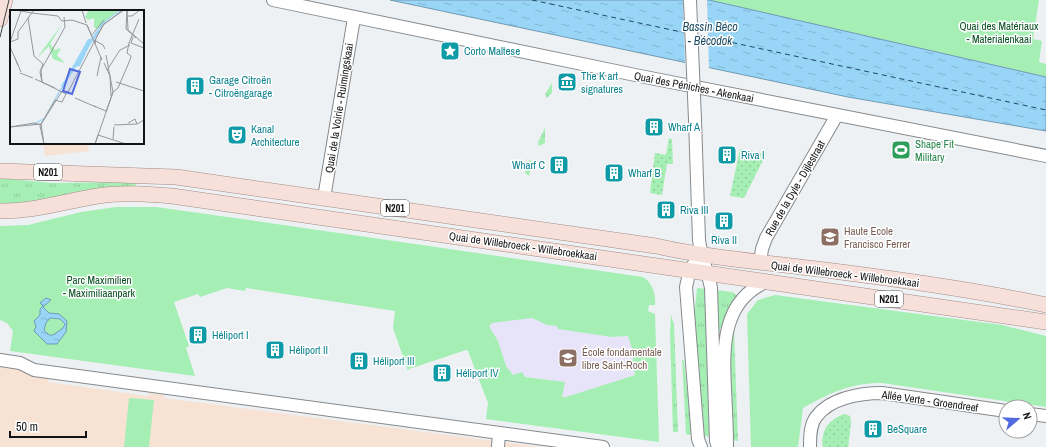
<svg xmlns="http://www.w3.org/2000/svg" width="1046" height="447" font-family="'Archivo Narrow',sans-serif">
<defs>
<pattern id="grass-tufts" width="24" height="20" patternUnits="userSpaceOnUse"><rect width="24" height="20" fill="#a5efb5"/><path d="M3 7l-1-3M5 7V3M7 7l1-3M15 17l-1-3M17 17v-4M19 17l1-3" fill="none" stroke="#8dcc9b"/></pattern>
<pattern id="garden-dots" width="8" height="8" patternUnits="userSpaceOnUse"><rect width="8" height="8" fill="#a5efb5"/><path d="M2 2h.1M6 6h.1" fill="none" stroke="#8dcc9b" stroke-width="1.8" stroke-linecap="round"/></pattern>
<pattern id="water-ripples" width="26" height="14" patternUnits="userSpaceOnUse"><rect width="26" height="14" fill="#99d5f7"/><path d="M2 4q2-2 4 0t4 0M15 11q2-2 4 0t4 0" fill="none" stroke="#83b6d3"/></pattern>
</defs>
<rect width="100%" height="100%" fill="#edf1f4"/>
<path fill="#f7e2d4" d="M43 143H88L89 151 45 156Z
M0 367 18 369 35 376 48 378V382L148 396V393L164 395V398L541 447H0Z"/>
<path fill="#e7e3f9" d="M532 318 547 325 557 326 558 329 612 337 628 336 633 352V360L631 363 635 375 566 397H562L565 382 513 375 506 366 498 341 489 326 492 323Z"/>
<path fill="url(#grass-tufts)" d="M552 83V93L547 98 545 94Z
M545 128V143L539 146 538 142Z
M529 160 532 161 529 176 525 173Z
M0 178 53 183 134 182 136 185 133 187 21 204 0 203Z
M697 288 707 289 712 437 703 436 694 318Z
M716 290 732 292 738 296 730 308 719 332Z
M671 315 674 324 678 432H673L670 333Z
M734 330 738 441 732 440 729 353Z
M682 360H684L692 435 686 434Z"/>
<path fill="#a5efb5" fill-rule="evenodd" d="M709 0H1039L1033 39 1042 41 1039 62 1046 64V77Z
M116 207H156L242 219 643 277C652 282 656 294 655 305H649L648 311 655 314 659 442 486 419 488 403 468 351 466 350 409 369 408 371 393 328 395 311 246 288 245 291 227 288 200 297 198 294 174 302 189 346 186 348 195 376 10 351 13 331 7 323 0 320V226L28 225 81 212ZM532 318 547 325 557 326 558 329 612 337 628 336 633 352V360H631L635 375 566 397H562L565 382 525 377 522 372 513 375 506 366 498 341 489 326 492 323Z
M775 295 1002 325 1046 336V407L882 383C850 383 830 393 803 408L798 447H751L747 314 758 300Z
M129 398 154 400 149 447H124Z
M845 414 850 416 851 421 848 447H823C820 431 830 419 845 414Z"/>
<path fill="url(#garden-dots)" d="M669 138 672 139 673 164H667L662 195 650 193 655 153 666 155Z
M740 149 766 154 744 198 730 196Z
M845 414 850 417 843 427 840 424 837 428 841 431 836 439 823 437C824 425 834 417 845 414Z
M851 419 849 440 838 439Z
M822 439 835 440 830 447H823Z
M837 440 849 442 848 447H832Z"/>
<path fill="url(#water-ripples)" stroke="#709bb3" fill-rule="evenodd" d="M390 0H709L1046 77V131L848 97Z
M46 298 51 300 43 307 49 313 59 314 67 321 66 332 57 344H47L34 331 36 326 34 321 40 315V309L43 306 40 303ZM50 318 60 319 65 324 63 328 53 335H49L44 330 46 323Z"/>
<path fill="#edf1f4" d="M683 0H707L709 70 685 65Z"/>
<g fill="none" stroke-linecap="round" stroke-linejoin="round">
<path stroke="#1c4a61" stroke-width="1" stroke-dasharray="5 4" stroke-linecap="butt" d="M532 0 686 33
M697 35 1046 110"/>
<g stroke="#86898c" stroke-width="14">
<path id="minor" d="M273 0 640 76 1046 156
M695 120 699 240C701 257 708 272 711 288L716 441 718 447
M324 198 354 18
M701 255 690 269 686 287 698 439 701 447
M760 263 762 249 766 238 837 115
M0 360 20 363 34 370 603 447
M1030 414 1046 416
M498 447 499 433
M727 447C727 428 726 408 725 389 723 346 722 300 768 281
M810 447C810 437 810 425 816 417 830 398 860 393 882 393L1006 411"/>
</g>
<g stroke="#a48b84" stroke-width="16">
<path id="major" d="M0 19 5 0
M0 171 176 177 656 246C714 259 774 263 833 271 904 280 976 290 1046 305
M0 211C33 212 65 201 98 196 122 192 148 194 172 196L1046 322"/>
</g>
<use href="#minor" stroke="#fff" stroke-width="12"/>
<use href="#major" stroke="#f7e0da" stroke-width="15"/>
<path stroke="#404143" stroke-width="1" d="M0 37 9 0"/>
<g stroke="#86898c" stroke-width="14" stroke-linecap="butt">
<path id="minor-bridge" d="M690 0 695 120"/>
</g>
<use href="#minor-bridge" stroke="#fff" stroke-width="12"/>
</g>
<defs>
<g id="sight-square" transform="scale(1)"><rect x="-9" y="-9" width="18" height="18" rx="4" fill="#0f9aa8" stroke="#fff"/><path d="M0-6L1.8-2.2L6-1.7L2.9 1.2L3.7 5.4L0 3.3L-3.7 5.4L-2.9 1.2L-6-1.7L-1.8-2.2Z" fill="#fff"/></g>
<g id="museum-square" transform="scale(1)"><rect x="-9" y="-9" width="18" height="18" rx="4" fill="#0f9aa8" stroke="#fff"/><path d="M0-6L6-3V-2H-6V-3ZM-5-1h2V3h-2ZM-1-1h2V3h-2ZM3-1h2V3H3ZM-6 4H6V6H-6Z" fill="#fff"/></g>
<g id="building-square" transform="scale(1)"><rect x="-9" y="-9" width="18" height="18" rx="4" fill="#0f9aa8" stroke="#fff"/><path d="M-4-6H4V6H1V3H-1V6H-4ZM-2.5-4.3h1.7v1.8h-1.7ZM.8-4.3h1.7v1.8H.8ZM-2.5-1h1.7V.8h-1.7ZM.8-1h1.7V.8H.8Z" fill="#fff"/></g>
<g id="theatre-square" transform="scale(1)"><rect x="-9" y="-9" width="18" height="18" rx="4" fill="#0f9aa8" stroke="#fff"/><path d="M-5-5.5Q0-4 5-5.5V0Q5 5 0 6Q-5 5-5 0ZM-3.3-2.5H-1v1.5H-3.3ZM1-2.5H3.3v1.5H1ZM-2.8 1Q0 5.5 2.8 1Z" fill="#fff"/></g>
<g id="stadium-square" transform="scale(1)"><rect x="-9" y="-9" width="18" height="18" rx="4" fill="#2e9e5b" stroke="#fff"/><path d="M0-5a6.5 5 0 1 0 0 10a6.5 5 0 1 0 0-10ZM-3.5-1.8h7v3.6h-7Z" fill="#fff"/></g>
<g id="university-square" transform="scale(1)"><rect x="-9" y="-9" width="18" height="18" rx="4" fill="#8d6e63" stroke="#fff"/><path d="M0-5L7-2L0 1L-7-2ZM-4 1L0 2.5L4 1V4Q0 6-4 4Z" fill="#fff"/></g>
<g id="school-square" transform="scale(1)"><rect x="-9" y="-9" width="18" height="18" rx="4" fill="#8d6e63" stroke="#fff"/><path d="M0-5L7-2L0 1L-7-2ZM-4 1L0 2.5L4 1V4Q0 6-4 4Z" fill="#fff"/></g>
</defs>
<g fill-rule="evenodd">
<use href="#sight-square" x="450" y="51"/>
<use href="#museum-square" x="567" y="82"/>
<use href="#building-square" x="195" y="86"/>
<use href="#building-square" x="654" y="127"/>
<use href="#theatre-square" x="237" y="135"/>
<use href="#stadium-square" x="901" y="150"/>
<use href="#building-square" x="727" y="155"/>
<use href="#building-square" x="559" y="165"/>
<use href="#building-square" x="614" y="173"/>
<use href="#building-square" x="666" y="210"/>
<use href="#building-square" x="724" y="221"/>
<use href="#university-square" x="830" y="237"/>
<use href="#building-square" x="198" y="335"/>
<use href="#building-square" x="275" y="350"/>
<use href="#school-square" x="568" y="358"/>
<use href="#building-square" x="359" y="361"/>
<use href="#building-square" x="442" y="373"/>
<use href="#building-square" x="873" y="429"/>
</g>
<g text-anchor="middle" stroke-width="3" stroke-linejoin="round" paint-order="stroke">
<g fill="#fff" stroke="#595a5a" stroke-width="1">
<rect x="34" y="164" width="28" height="16" rx="3"/>
<rect x="381" y="200" width="28" height="16" rx="3"/>
<rect x="875" y="291" width="28" height="16" rx="3"/>
</g>
<g font-size="10" font-weight="bold" fill="#121314">
<text x="48" y="176">N201</text>
<text x="395" y="212">N201</text>
<text x="889" y="303">N201</text>
</g>
<g font-size="11" fill="#094e23" stroke="#fff">
<text x="999" y="30">Quai des Matériaux<tspan x="999" dy="13">- Materialenkaai</tspan></text>
<text x="99" y="284">Parc Maximilien<tspan x="99" dy="13">- Maximiliaanpark</tspan></text>
</g>
<g font-size="11" fill="#0d838f" stroke="#fff" text-anchor="start">
<text x="464" y="55">Corto Maltese</text>
<text x="581" y="80">The K art<tspan x="581" dy="13">signatures</tspan></text>
<text x="209" y="84">Garage Citroën<tspan x="209" dy="13">- Citroëngarage</tspan></text>
<text x="668" y="131">Wharf A</text>
<text x="251" y="133">Kanal<tspan x="251" dy="13">Architecture</tspan></text>
<text x="741" y="159">Riva I</text>
<text x="545" y="169" text-anchor="end">Wharf C</text>
<text x="628" y="177">Wharf B</text>
<text x="680" y="214">Riva III</text>
<text x="724" y="244" text-anchor="middle">Riva II</text>
<text x="212" y="339">Héliport I</text>
<text x="289" y="354">Héliport II</text>
<text x="373" y="365">Héliport III</text>
<text x="456" y="377">Héliport IV</text>
<text x="887" y="433">BeSquare</text>
</g>
<g font-size="11" fill="#121314" stroke="#fff">
<text transform="translate(694 87) rotate(11)" y="4">Quai des Péniches - Akenkaai</text>
<text transform="translate(339 108) rotate(-81)" y="4">Quai de la Voirie - Ruimingskaai</text>
<text transform="translate(795 188) rotate(-60)" y="4">Rue de la Dyle - Dijlestraat</text>
<text transform="translate(523 246) rotate(8)" y="4">Quai de Willebroeck - Willebroekkaai</text>
<text transform="translate(845 274) rotate(7)" y="4">Quai de Willebroeck - Willebroekkaai</text>
<text transform="translate(930 401) rotate(8)" y="4">Allée Verte - Groendreef</text>
</g>
<g font-size="11" fill="#27864d" stroke="#fff" text-anchor="start">
<text x="915" y="148">Shape Fit<tspan x="915" dy="13">Military</tspan></text>
</g>
<g font-size="11" fill="#785e54" stroke="#fff" text-anchor="start">
<text x="844" y="235">Haute Ecole<tspan x="844" dy="13">Francisco Ferrer</tspan></text>
<text x="582" y="356">École fondamentale<tspan x="582" dy="13">libre Saint-Roch</tspan></text>
</g>
<g font-size="12" font-style="italic" fill="#1c4a61" stroke="#fff">
<text x="710" y="31">Bassin Béco<tspan x="710" dy="14">- Bécodok</tspan></text>
</g>
</g>
<g transform="translate(10 10)">
<rect width="134" height="134" fill="#edf1f4"/>
<path d="M52 14 40 34 45 40 51 38 47 45 55 53 43 49 39 36 27 48Z" fill="#a5efb5"/>
<path d="M79 0H109L87 19 84 17V8L78 10 75 7Z" fill="#a5efb5"/>
<path d="M110 0H112L97 10 84 26 70 56 65 57 33 110 18 117 0 134 19 116 34 108 78 29H81L93 12Z" fill="#99d5f7"/>
<path fill="none" stroke="#99d5f7" stroke-width="2" d="M52 76 89 20"/>
<path fill="none" stroke="#95989a" stroke-width="1" d="M24 0 18 8 24 46 33 54 30 62 32 72 56 84 52 92 45 90 31 114 34 134M72 0 76 13M117 0 118 20 134 34M117 0 116 19 126 28M22 3 48 6 52 11 62 10 77 15 92 50M118 6H122L130 0M77 15 82 27M81 26 94 10M123 27 121 33 134 38M84 30 93 35 95 39M0 32 8 29V22L19 7M0 32 11 1 22 3M85 34 86 28 94 14 114 0M0 37 8 55M96 45 103 82 96 102M5 48 11 62M94 53 100 66 101 86M97 60 110 40 120 35M10 63 23 68M87 66 91 47M25 69 45 78M32 72 31 60 55 17 54 7M106 72 134 81M57 84 93 15 113 0M65 88 86 97M84 96 96 101M118 113 125 109 127 114M104 115 127 114 134 110M0 117 24 113 31 115M0 117 31 114M103 129 104 117M34 134 30 116 52 81M85 134 88 125 116 134M85 134 103 82 108 78 120 50 121 46 117 43 119 33 129 9"/>
<path fill="#526adf" fill-opacity="0.15" stroke="#526adf" stroke-width="2" d="M60 59 70 62 62 84 53 81Z"/>
<rect width="134" height="134" fill="none" stroke="#121314" stroke-width="2"/>
</g>
<g transform="translate(1018 419) rotate(71)"><circle r="19" fill="#ffffff" stroke="#a0a1a1"/>
<path d="M0-3L7 15L0 10L-7 15Z" fill="#526adf"/>
<text y="-6" font-size="11" font-weight="bold" text-anchor="middle" fill="#121314">N</text>
</g>
<path d="M10 431v6h76v-6" fill="none" stroke="#121314" stroke-width="2"/>
<text x="16" y="431" font-size="12" fill="#121314" stroke="#ffffff" stroke-width="3" paint-order="stroke">50 m</text>
</svg>
